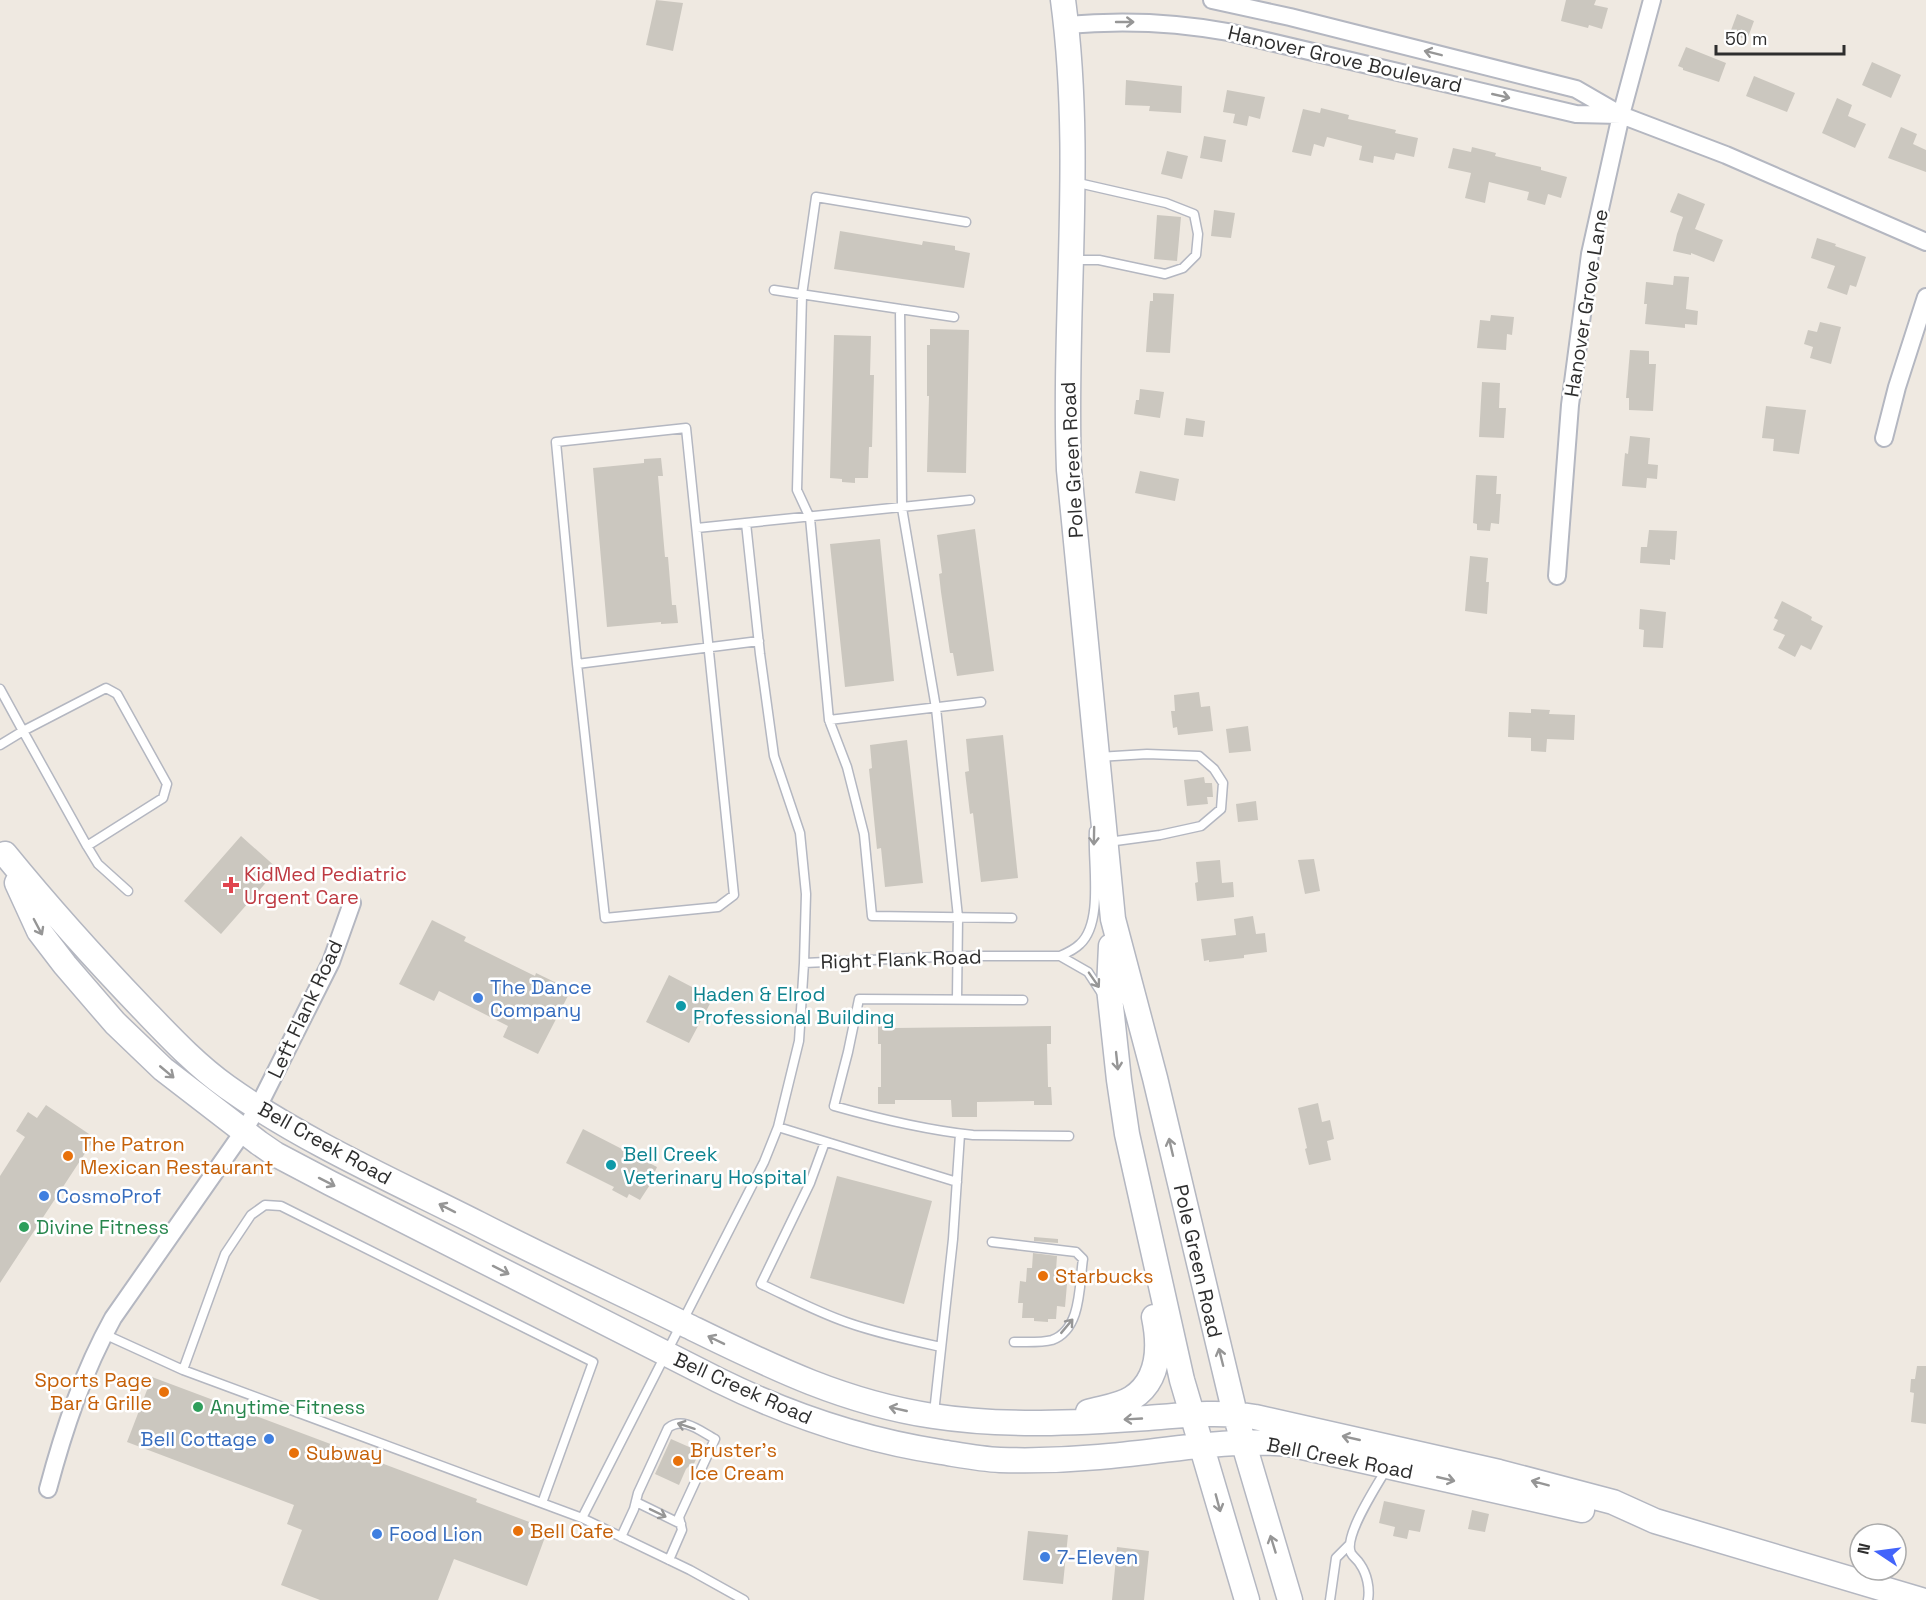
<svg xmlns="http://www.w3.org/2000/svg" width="1926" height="1600" font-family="'Space Grotesk',sans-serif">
<rect width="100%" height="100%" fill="#efe9e1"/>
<path fill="#cbc7bf" d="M656 0 683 3 673 51 646 45Z
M1566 0H1596L1594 5 1608 8 1602 29 1589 25 1588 28 1561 21Z
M1737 14 1754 21 1747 40 1730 33Z
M1686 47 1726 63 1719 82 1683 70V68L1678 66Z
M1872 62 1901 75 1891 98 1862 85Z
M1754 76 1795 93 1787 112 1746 96Z
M1126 80 1182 86 1181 113 1149 111 1150 106 1125 105Z
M1227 90 1265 97 1260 119 1249 116 1247 126 1233 123 1235 114 1223 112Z
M1837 98 1852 105 1848 116 1866 124 1855 148 1822 133Z
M1321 108 1349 115 1348 119 1396 130 1395 133 1418 138 1414 157 1396 153 1394 160 1374 156 1373 163 1359 160 1362 146 1327 137 1324 147 1314 144 1311 156 1292 152 1303 109 1320 113Z
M1901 127 1917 134 1913 144 1926 150V172L1888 158Z
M1204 136 1226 140 1222 162 1200 158Z
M1472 147 1496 153 1495 156 1541 167V170L1567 177 1561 198 1548 194 1545 205 1527 200 1529 192 1489 182 1485 203 1465 198 1471 173 1448 168 1453 148 1471 152Z
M1167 151 1188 156 1182 179 1161 174Z
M1678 193 1705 204 1695 229 1723 240 1714 262 1691 253V255L1673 251 1677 234 1683 217 1670 212Z
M1214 210 1235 213 1231 238 1211 236Z
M1157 215 1181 217 1177 261 1154 259Z
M840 231 922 245 923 241 955 246V250L970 253 964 288 834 269Z
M1817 238 1836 244 1835 246 1866 257 1856 287 1850 285 1847 295 1827 288 1835 266 1811 258Z
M1674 276 1689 277 1686 309 1698 311 1697 325 1685 324V328L1645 324 1647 304H1644L1646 282 1673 285Z
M1153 293 1174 294 1170 353 1146 352 1149 311 1150 301H1153Z
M1491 315 1514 317 1512 335 1507 334 1506 350 1477 348 1480 320 1490 321Z
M1820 322 1841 327 1831 364 1810 358 1813 347 1804 344 1808 330 1817 332Z
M930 329 969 330 966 473 927 472 929 396H927V345H930Z
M834 335 871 336 870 375H874L872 447H869L868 478H855V483L842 482V479L830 478Z
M1630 350 1649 351V364H1656L1653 411 1629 410V398H1626Z
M1482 382 1500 383 1499 408H1506L1504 438 1479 437Z
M1140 389 1164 392 1160 418 1134 414 1136 400H1139Z
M1766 406 1806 410 1799 454 1773 451 1774 439 1762 438Z
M1186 418 1205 421 1203 437 1184 435Z
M1630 436 1650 438 1648 464 1658 465 1657 479 1647 478 1646 488 1622 486 1625 453 1628 454Z
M661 458 663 476H658L665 557H668L672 605H676L678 623 661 624V622L607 627 593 468 644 463V459Z
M1140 471 1179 479 1175 501 1135 493Z
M1476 475 1497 476 1496 494H1501L1499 524 1491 523 1490 531 1477 530V524L1473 523Z
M975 529 994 671 957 676 953 653H950L941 592 939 574 942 573 937 535Z
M1649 530 1677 531 1675 560 1670 559V565L1640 563 1641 547H1647Z
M880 539 894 681 845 687 830 544Z
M1470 556 1488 558 1486 582H1489L1487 614 1465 611Z
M1782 601 1807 614 1812 617 1811 620 1823 626 1811 650 1801 645 1795 657 1778 648 1785 635 1773 630 1778 620 1774 618Z
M1640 609 1666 612 1663 648 1643 647 1644 630 1639 629Z
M1199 692 1201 707 1210 706 1213 731 1178 735 1177 727 1173 728 1171 711H1175L1174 695Z
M1531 709 1550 710 1549 714 1575 715 1574 740 1547 739 1546 752 1531 751V738L1508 737 1509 712 1531 713Z
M1248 726 1251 751 1229 753 1226 729Z
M1003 735 1018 878 981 882 973 813 970 814 965 772 969 771 966 739Z
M907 740 923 883 885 887 881 848 877 849 869 769 872 768 870 745Z
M1204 777 1205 783H1212L1213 797H1207L1208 804 1187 806 1184 780Z
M1256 801 1258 820 1238 822 1236 804Z
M241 836 278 869 221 934 184 901Z
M1314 859 1320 891 1305 894 1298 860Z
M1220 860 1222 883 1233 882 1234 897 1197 901 1195 883 1198 882 1196 862Z
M1253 916 1256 934 1265 933 1267 952 1244 955V958L1209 962V960L1204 961 1201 939 1236 935 1234 919Z
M432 920 466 937 464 941 535 976 536 973 571 990 538 1054 503 1037 508 1026 439 991 434 1001 399 984Z
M669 975 713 998 689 1043 646 1022Z
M878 1026H895V1028L1051 1026V1044H1047L1048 1087H1051L1052 1105H1034V1101L977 1102V1117H952L951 1100H895V1104H878V1087H881V1044H878Z
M1318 1103 1322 1122 1330 1120 1334 1139 1327 1141 1331 1160 1309 1165 1305 1149 1307 1148 1298 1108Z
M46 1105 95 1138 0 1283V1176L25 1137 16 1131 28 1112 37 1118Z
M583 1129 657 1167 653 1176 655 1177 640 1200 629 1194 627 1198 612 1190 614 1187 566 1163Z
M837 1176 932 1201 904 1304 810 1278Z
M1034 1237 1058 1239V1243L1034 1241Z
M1033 1253 1057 1256 1056 1270H1061L1060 1284H1067L1065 1307 1057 1306 1056 1319H1048V1322L1034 1321V1318H1022L1023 1303H1018L1020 1281 1026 1282 1027 1268H1032Z
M1917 1366H1926V1424L1911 1422 1914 1393 1910 1392 1911 1379H1915Z
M152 1377 477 1499 476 1502 548 1529 527 1586 454 1559 438 1600H320L281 1585 302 1530 287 1524 294 1505 127 1442Z
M671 1439 696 1450 694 1453 698 1455 692 1468 689 1466 686 1469 679 1485 655 1474Z
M1384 1501 1425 1510 1420 1532 1409 1530 1407 1539 1393 1536 1395 1527 1379 1523Z
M1472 1510 1489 1514 1485 1532 1468 1529Z
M1028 1531 1068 1535 1063 1584 1023 1580Z
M1117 1547 1149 1551 1144 1600H1112Z"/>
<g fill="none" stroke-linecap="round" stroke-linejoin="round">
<g stroke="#b4b7c1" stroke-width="11">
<path id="lane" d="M966 222 816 197 802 295 797 490 810 518 829 720 847 767 864 834 872 916 1012 918
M1074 260H1099L1165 274 1183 268 1196 255 1198 234 1194 214 1166 203 1074 182
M774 290 900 309 902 508 936 708 958 917 957 999
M900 309 954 317
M686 428 734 895 718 907 605 918 577 664 556 442Z
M746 523 760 654 774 756 800 833 806 894 804 963
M697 528 970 500
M577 664 759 641
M106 688 117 694 167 784 163 798 87 846 23 731Z
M0 689 23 731 0 745
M829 720 981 702
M1098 757 1147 754 1199 756 1214 769 1223 783 1221 809 1201 826 1160 835 1108 842
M87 846 98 864 128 891
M1060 956C1067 953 1074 950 1080 944 1104 922 1092 862 1094 831
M1023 1000 859 999 848 1052 834 1106C880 1119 926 1130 973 1135L1069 1136
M778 1127 957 1182
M825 1142 810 1183 761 1284C789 1297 817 1312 846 1322 877 1333 909 1340 941 1347
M992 1242 1076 1252 1083 1259C1079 1285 1082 1329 1052 1340 1041 1343 1025 1342 1014 1342
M104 1334 183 1370 582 1518 690 1570 744 1600
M183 1370 225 1254 251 1215 265 1205 281 1206 593 1362 542 1503
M934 1413 953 1239 960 1134
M636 1502 681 1524
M582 1518 764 1162 778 1127 799 1041 804 963 958 956H1060L1088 972 1101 992
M621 1537 634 1509 638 1493 668 1428C683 1416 700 1431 715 1439L679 1517 682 1530 669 1560
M1330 1600 1336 1558 1349 1545
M1368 1600C1370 1588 1367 1574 1360 1564 1358 1560 1353 1557 1351 1553 1343 1536 1378 1484 1387 1468"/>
</g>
<g stroke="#b4b7c1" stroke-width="20">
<path id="street" d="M1066 25C1121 20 1174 22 1228 32L1576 114 1621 115 1576 89 1290 17 1212 0
M1621 115 1726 155 1926 242
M1884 438 1897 387 1926 297
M1557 576 1570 405 1590 254 1621 115 1652 0
M48 1489C64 1429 83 1372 113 1318L243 1132 258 1107 331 962 352 903"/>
</g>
<g stroke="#b4b7c1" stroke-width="27">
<path id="secondary" d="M1063 0C1084 156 1063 313 1069 470L1113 919 1155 1078 1235 1414 1290 1600
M5 854C49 908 95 959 143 1009 170 1037 196 1065 227 1087 303 1141 396 1182 479 1224 547 1259 617 1291 686 1325 768 1365 841 1402 933 1416 1004 1427 1077 1423 1148 1418 1185 1415 1219 1411 1255 1417L1499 1472 1613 1502 1655 1521 1921 1600
M17 883 39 931 65 965 115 1023 163 1069 259 1143 275 1154 330 1183 718 1380C789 1415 863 1440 941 1452 960 1455 980 1459 1000 1460 1033 1461 1066 1460 1099 1457 1162 1452 1226 1438 1289 1444L1582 1510
M1111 946 1109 988 1119 1080 1127 1134 1182 1380 1247 1600
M1088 1412C1101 1408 1120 1406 1132 1398 1160 1380 1160 1346 1154 1317"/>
</g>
<use href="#lane" stroke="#fff" stroke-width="8"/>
<use href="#street" stroke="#fff" stroke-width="16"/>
<use href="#secondary" stroke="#fff" stroke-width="24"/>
</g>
<defs><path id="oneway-shaft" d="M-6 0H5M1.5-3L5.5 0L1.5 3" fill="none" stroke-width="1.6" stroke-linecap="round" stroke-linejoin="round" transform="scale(1.5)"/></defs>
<g stroke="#969696">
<use href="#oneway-shaft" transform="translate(1125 22)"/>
<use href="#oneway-shaft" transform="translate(1433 53) rotate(-166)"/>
<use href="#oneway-shaft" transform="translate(1501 96) rotate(13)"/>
<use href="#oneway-shaft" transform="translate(1094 836) rotate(91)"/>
<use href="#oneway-shaft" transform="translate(38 927) rotate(62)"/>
<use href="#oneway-shaft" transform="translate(1094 980) rotate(55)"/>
<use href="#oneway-shaft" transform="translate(1117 1061) rotate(84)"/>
<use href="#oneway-shaft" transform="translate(167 1072) rotate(40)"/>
<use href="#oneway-shaft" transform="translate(1171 1147) rotate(-103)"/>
<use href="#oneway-shaft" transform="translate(327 1182) rotate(27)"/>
<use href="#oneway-shaft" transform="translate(447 1208) rotate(-153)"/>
<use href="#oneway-shaft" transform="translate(501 1270) rotate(27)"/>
<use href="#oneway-shaft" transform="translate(1067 1326) rotate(-50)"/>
<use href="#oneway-shaft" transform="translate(716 1340) rotate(-154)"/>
<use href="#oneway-shaft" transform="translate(1221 1357) rotate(-104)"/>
<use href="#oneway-shaft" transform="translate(898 1409) rotate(-167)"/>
<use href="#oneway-shaft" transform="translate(1133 1419) rotate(177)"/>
<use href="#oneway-shaft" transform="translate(686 1426) rotate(-162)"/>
<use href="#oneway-shaft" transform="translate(1351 1438) rotate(-167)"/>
<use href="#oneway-shaft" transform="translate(1446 1479) rotate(13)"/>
<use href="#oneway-shaft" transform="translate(1540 1483) rotate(-165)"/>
<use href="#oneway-shaft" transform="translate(1218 1503) rotate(75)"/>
<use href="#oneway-shaft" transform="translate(658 1513) rotate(26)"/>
<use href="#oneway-shaft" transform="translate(1273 1544) rotate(-107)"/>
</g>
<path fill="#e0444e" stroke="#fff" stroke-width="2" d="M228 876h6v6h6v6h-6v6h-6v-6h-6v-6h6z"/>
<g fill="#3f7fe0" stroke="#fff" stroke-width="2">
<circle cx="478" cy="998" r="6"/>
<circle cx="44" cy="1196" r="6"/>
<circle cx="269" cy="1439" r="6"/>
<circle cx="377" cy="1534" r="6"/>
<circle cx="1045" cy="1557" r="6"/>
</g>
<g fill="#0f9aa8" stroke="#fff" stroke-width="2">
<circle cx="681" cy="1006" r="6"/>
<circle cx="611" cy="1165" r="6"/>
</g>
<g fill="#e8710a" stroke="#fff" stroke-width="2">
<circle cx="68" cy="1156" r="6"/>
<circle cx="1043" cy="1276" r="6"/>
<circle cx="164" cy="1392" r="6"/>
<circle cx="294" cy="1453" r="6"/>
<circle cx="678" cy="1461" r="6"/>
<circle cx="518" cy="1531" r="6"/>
</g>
<g fill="#2e9e5b" stroke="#fff" stroke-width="2">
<circle cx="24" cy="1227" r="6"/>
<circle cx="198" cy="1407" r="6"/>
</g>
<g text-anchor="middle" stroke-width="5" stroke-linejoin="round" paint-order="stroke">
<g font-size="20" fill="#2e2e2e" stroke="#fff">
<text transform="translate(1345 59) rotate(13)" y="7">Hanover Grove Boulevard</text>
<text transform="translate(1586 303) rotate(-81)" y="7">Hanover Grove Lane</text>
<text transform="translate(1072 460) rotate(-93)" y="7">Pole Green Road</text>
<text transform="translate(901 959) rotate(-2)" y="7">Right Flank Road</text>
<text transform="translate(305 1009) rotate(-65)" y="7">Left Flank Road</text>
<text transform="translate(325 1143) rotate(29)" y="7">Bell Creek Road</text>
<text transform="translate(1198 1261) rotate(77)" y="7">Pole Green Road</text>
<text transform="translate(743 1388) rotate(24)" y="7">Bell Creek Road</text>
<text transform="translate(1340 1458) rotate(11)" y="7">Bell Creek Road</text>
</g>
<g font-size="20" fill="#be3a42" stroke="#fff" text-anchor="start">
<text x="244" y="881">KidMed Pediatric<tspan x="244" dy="23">Urgent Care</tspan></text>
</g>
<g font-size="20" fill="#366cbe" stroke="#fff" text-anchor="start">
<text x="490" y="994">The Dance<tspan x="490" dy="23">Company</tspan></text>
<text x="56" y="1203">CosmoProf</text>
<text x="257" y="1446" text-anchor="end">Bell Cottage</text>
<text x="389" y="1541">Food Lion</text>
<text x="1057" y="1564">7-Eleven</text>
</g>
<g font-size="20" fill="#0d838f" stroke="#fff" text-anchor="start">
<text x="693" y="1001">Haden &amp; Elrod<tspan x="693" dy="23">Professional Building</tspan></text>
<text x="623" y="1161">Bell Creek<tspan x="623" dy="23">Veterinary Hospital</tspan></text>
</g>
<g font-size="20" fill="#c56008" stroke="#fff" text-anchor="start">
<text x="80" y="1151">The Patron<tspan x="80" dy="23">Mexican Restaurant</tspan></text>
<text x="1055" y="1283">Starbucks</text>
<text x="152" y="1387" text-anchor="end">Sports Page<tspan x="152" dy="23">Bar &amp; Grille</tspan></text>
<text x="690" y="1457">Bruster's<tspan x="690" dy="23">Ice Cream</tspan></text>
<text x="306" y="1460">Subway</text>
<text x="530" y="1538">Bell Cafe</text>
</g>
<g font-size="20" fill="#27864d" stroke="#fff" text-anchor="start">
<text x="36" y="1234">Divine Fitness</text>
<text x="210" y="1414">Anytime Fitness</text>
</g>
</g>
<g transform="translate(1878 1552) rotate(283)"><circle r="28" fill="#ffffff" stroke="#ababab" stroke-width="1.5"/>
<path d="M0-4.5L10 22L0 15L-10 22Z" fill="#4264fb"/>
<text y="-9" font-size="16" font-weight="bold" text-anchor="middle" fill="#2e2e2e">N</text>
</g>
<path d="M1716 45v9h128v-9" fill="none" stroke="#2e2e2e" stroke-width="3"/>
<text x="1725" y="45" font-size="18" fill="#2e2e2e" stroke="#ffffff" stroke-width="4.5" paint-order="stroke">50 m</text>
</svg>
